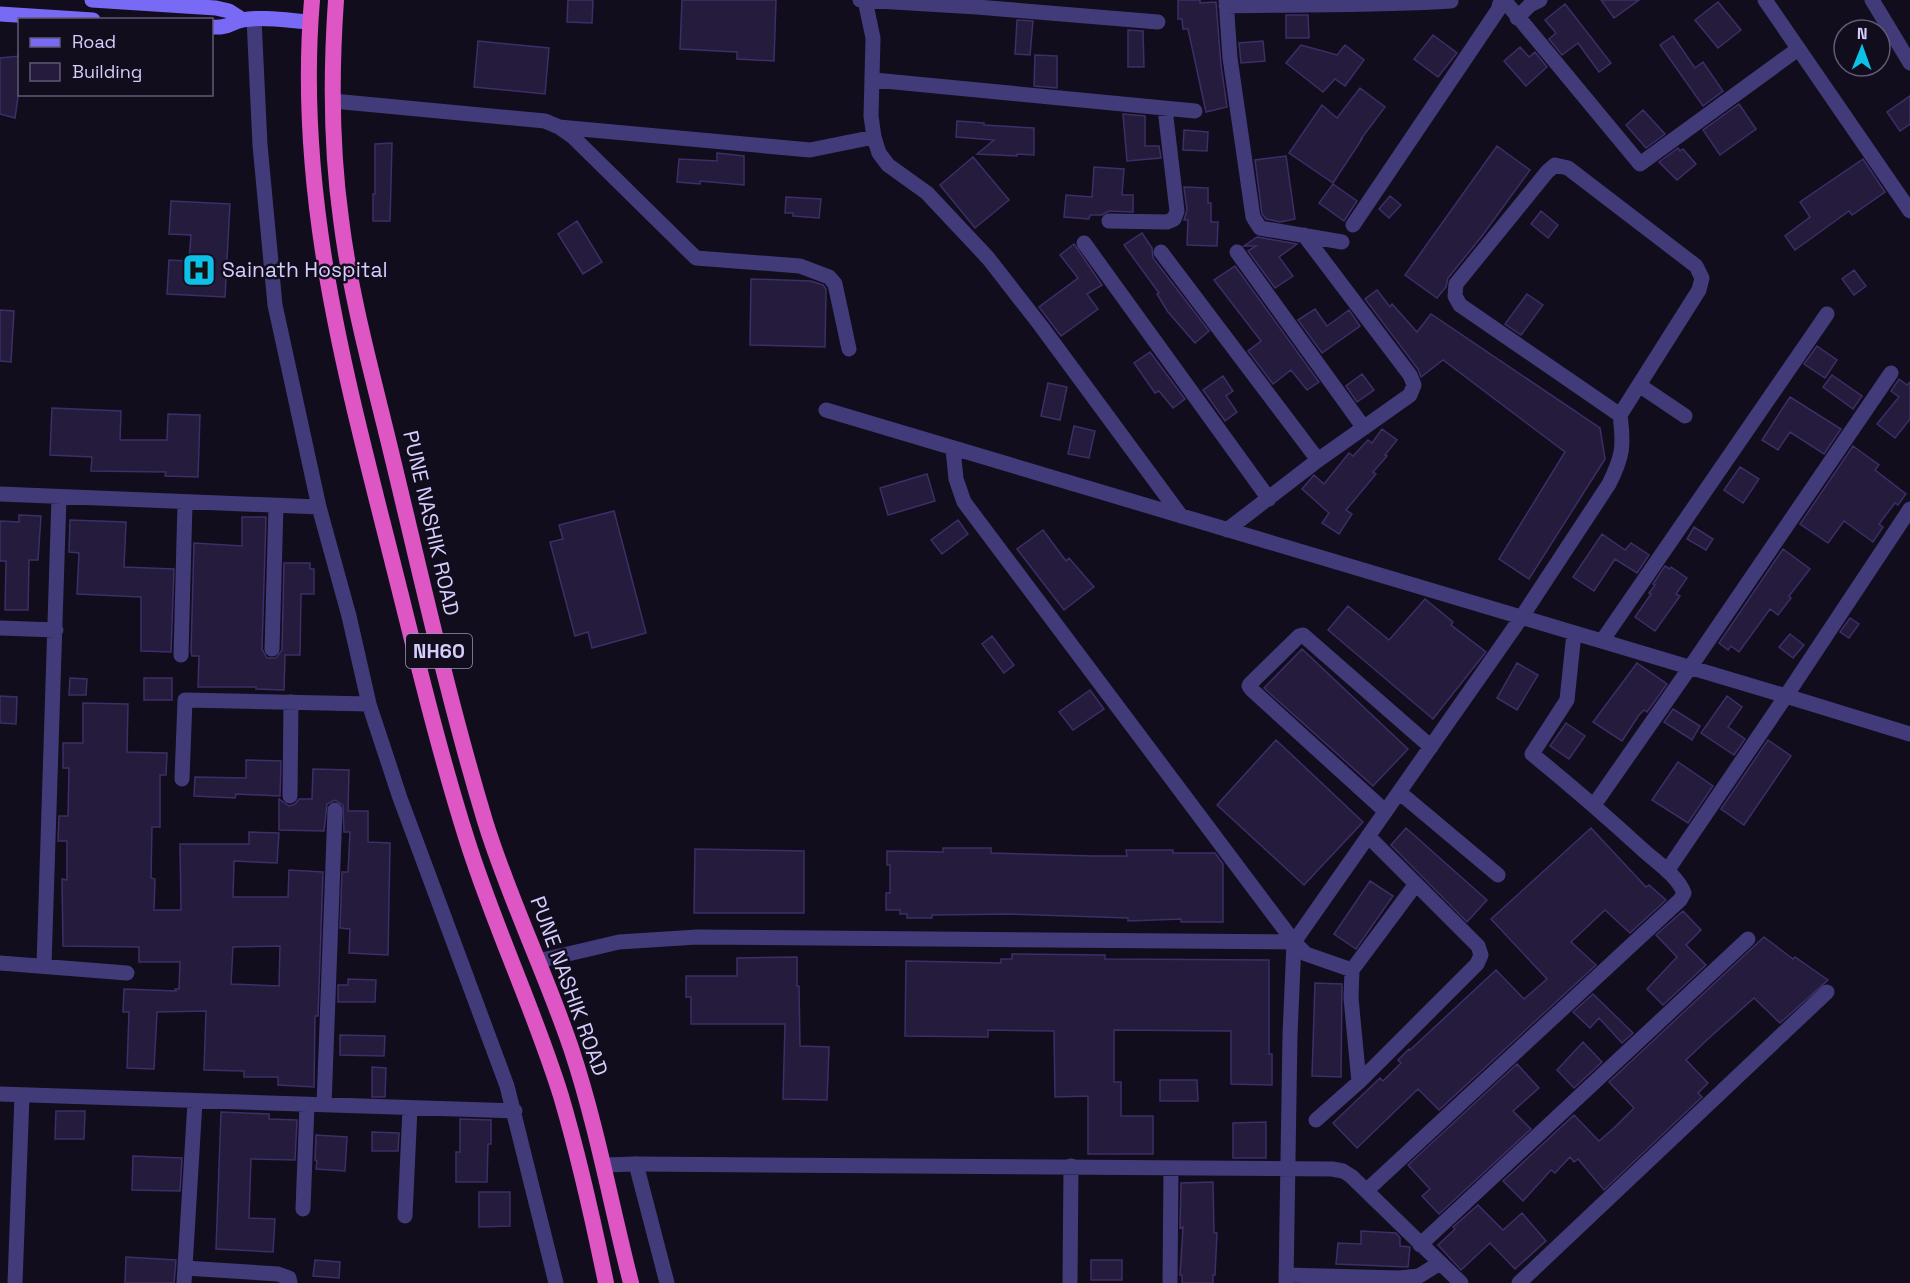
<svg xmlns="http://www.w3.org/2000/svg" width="1910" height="1283" font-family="'Space Grotesk',sans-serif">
<rect width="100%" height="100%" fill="#110d1d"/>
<path fill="#241b3d" stroke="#3e2e67" stroke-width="1.5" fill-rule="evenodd" d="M568 0H593L592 23 567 22Z
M682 0H776L774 61 737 59V52L680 49Z
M1178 0H1200V3L1216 2 1221 65 1227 107 1206 112 1188 29H1183L1182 19H1178Z
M1601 0H1639L1614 18Z
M1718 2 1741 30 1718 48 1695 20Z
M1565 4 1611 63 1599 72 1578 43 1562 55 1549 39 1556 33 1545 20Z
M1286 15H1308L1309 38H1286Z
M1017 20 1033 21 1030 55 1015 54Z
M1128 30 1143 31 1144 67H1128Z
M1433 35 1457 53 1438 77 1414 59Z
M1673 36 1695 68 1703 62 1723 91 1703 106 1660 45Z
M478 41 549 48 545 94 474 87Z
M1263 41 1265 61 1241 63 1239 43Z
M1301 45 1337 55 1345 45 1364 60 1345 86 1335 79 1323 92 1286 63Z
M1520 47 1529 57 1535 52 1547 67 1526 86 1504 61Z
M1035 55 1057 56V88L1034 86Z
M20 56V83L15 118 0 114V58Z
M1360 88 1385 107 1361 139H1362L1333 183 1289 153 1322 105 1337 118Z
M1910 96V124L1900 131 1887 112Z
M1739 104 1756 129 1720 155 1703 130Z
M1643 110 1665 134 1646 148 1626 125Z
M1123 114 1145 116V146H1159L1161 158 1127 161Z
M957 121 984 123V125L1034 128V155L1017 154V156L977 154 994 140 956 137Z
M1184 130 1208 132 1207 151 1183 150Z
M392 143 390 221H373V194H375V144Z
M1497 146 1530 170 1482 236 1448 278 1446 287 1437 298 1405 275Z
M1678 148 1680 151 1683 149 1696 164 1677 180 1659 162Z
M717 153 744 156V185L700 181V184L677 182 679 159 717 161Z
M1286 156 1295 219 1280 222 1266 219 1262 214 1255 160Z
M973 157 1009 200 975 228 940 185Z
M1863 159 1885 192 1852 215 1849 211 1795 250 1785 236 1810 217 1800 202Z
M1094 167 1124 169 1122 195H1133V212L1109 211 1102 215H1090L1089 219 1064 217 1066 195 1092 197Z
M1333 184 1357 201 1344 221 1319 203Z
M1184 187 1208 188V203H1211V222H1218L1217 246 1187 245 1188 220H1184L1187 210Z
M1390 196 1401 205 1389 218 1379 209Z
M786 197 821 199 819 218 793 216V213H785Z
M171 201 230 204 225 297 167 294 169 260 189 261 191 235 169 234Z
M1541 211 1558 225 1548 238 1531 224Z
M577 221 602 262 583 274 558 234Z
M1142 233 1152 248 1153 258 1209 331 1195 343 1168 312 1157 294 1159 293 1124 245Z
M1257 237 1297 244 1279 257 1293 276 1275 288 1248 251 1256 246H1244Z
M1074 244 1102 285 1087 294 1098 309 1061 336 1039 307 1078 278 1060 255Z
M1235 266 1319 382 1307 390 1291 370 1273 384 1248 351 1261 341 1214 280Z
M1854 270 1866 286 1854 295 1842 279Z
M751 279 811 281 823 285 826 289 825 347 750 345Z
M1377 290 1390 307 1392 304 1417 332 1431 314 1600 428 1605 459 1529 579 1499 559 1565 452 1443 360 1421 377 1418 369 1365 299Z
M1527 294 1543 305 1521 335 1505 324Z
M1315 309 1327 326 1349 310 1360 326 1322 353 1298 320Z
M0 310 14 311 11 362 0 361Z
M1817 346 1837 360 1825 378 1804 364Z
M1150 352 1185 399 1173 408 1159 391 1155 393 1134 363Z
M1362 374 1374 390 1357 402 1346 386Z
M1832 375 1862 396 1853 409 1823 387Z
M1223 376 1233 391 1226 396 1237 412 1225 421 1203 390Z
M1899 379 1907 385 1910 382V419L1895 438 1877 424 1899 397 1891 391Z
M1048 383 1067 387 1060 420 1041 416Z
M1790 397 1841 429 1824 454 1790 432 1778 450 1762 440Z
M52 408 121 411 120 440H167L168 414 200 415 198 477 165 476 166 472 91 471 92 457 50 455Z
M1074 426 1095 431 1089 458 1068 454Z
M1382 429 1397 440 1385 455 1387 456 1373 472 1376 474 1346 510 1352 514 1339 534 1322 523 1329 513 1302 489 1314 475 1324 484 1349 453 1353 456 1368 440 1372 443Z
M1853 446 1879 465 1875 470 1906 494 1898 505 1895 503 1879 524 1883 527 1873 542 1844 521 1828 543 1800 524Z
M1740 467 1759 479 1743 503 1724 490Z
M927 474 935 501 888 515 880 488Z
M614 511 646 633 592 648 588 632 575 636 550 542 563 539 559 525Z
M19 515 41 516 38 560H29L28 610H5L6 561H0V521L19 522Z
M242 517H266L262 649 267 658H276L282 650 284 563H310V569H314V594H301L300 655H285L284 690 256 689V687H198L199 656H192L191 652 194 543 242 546Z
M70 520 126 522 124 567 174 569 171 652 141 651V597L77 594 79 553 69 552Z
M958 520 968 534 942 554 931 540Z
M1694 527 1713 539 1706 550 1687 539Z
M1043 530 1066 561 1069 558 1094 587 1064 610 1017 549Z
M1602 534 1625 550 1631 543 1649 555 1637 573 1615 559 1594 591 1573 577Z
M1783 549 1810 569 1789 596 1791 598 1778 615 1770 609 1739 652 1731 646 1728 650 1719 643Z
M1665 566 1670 569 1671 567 1687 578 1676 594 1680 596 1655 631 1635 617 1651 594 1649 593 1655 585 1653 584Z
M1425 599 1453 622 1451 625 1486 652 1433 719 1328 630 1348 606 1389 640Z
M1850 618 1859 624 1849 638 1840 632Z
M1790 634 1804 645 1793 658 1779 647Z
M992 636 1014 665 1004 673 982 644Z
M1302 649 1408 749 1373 786 1264 688Z
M1517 663 1538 675 1517 710 1497 698Z
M1637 663 1667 684 1647 712 1644 710 1639 715 1622 741 1593 722Z
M70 678 87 679 86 695H69Z
M144 678H172V700H144Z
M1090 690 1104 709 1073 730 1059 712Z
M0 696 17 697 16 724 0 723Z
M1727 696 1742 707 1728 727 1745 739 1734 755 1701 733Z
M83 703 128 704 127 752 167 753 166 775H160V827H152L151 878 155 879 154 910H181L180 844H249V832L279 833 277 863 234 861 233 897H288L289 870 323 872 318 1016H315L314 1087 278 1085V1077H244V1071L204 1070 206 1011 157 1012 154 1069 127 1068 129 1012H123L124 989 176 991 175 989H179L180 962H139V947L63 946 62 879 67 880V841H58L59 816H68L69 768H63V743H83ZM280 946 279 986 231 984 233 947Z
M1673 709 1700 726 1692 740 1664 722Z
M1566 723 1585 736 1569 759 1550 746Z
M1276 740 1363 822 1304 885 1217 805Z
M1768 740 1791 756 1744 825 1721 809Z
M246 760 281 761 280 796 236 794 235 798 194 796 195 777 246 778Z
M1678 762 1713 786 1688 823 1652 800Z
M313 769 349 770 348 811H368V842L390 843 388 955 349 953 350 929 340 928 342 872H348L350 832H344L343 805 335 800 327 804 324 831 279 830V799L289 806 295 804 299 799H312Z
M1406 828 1487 900 1467 922 1391 845Z
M1591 828 1646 887 1649 885 1666 900 1630 933 1605 910 1571 942 1596 965 1439 1110 1418 1089 1357 1148 1333 1123 1380 1078 1383 1081 1401 1063 1398 1060 1409 1049 1410 1050 1496 970 1524 999 1547 979 1491 919Z
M943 848H991V853L1093 856H1127L1126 850H1173V853H1215L1223 864V922H1181V919L1128 921V918L1008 914 932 915V918H907V914H900V910H886V893H890V865H887V851L943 852Z
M695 849 804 851V913H694Z
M1370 881 1393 896 1356 949 1334 934Z
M1683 911 1701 930 1686 945 1706 965 1663 1005 1647 989 1677 957 1656 935Z
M1764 937 1793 959 1795 957 1828 980 1780 1023 1754 998 1709 1038 1686 1060 1708 1083 1698 1093 1702 1097 1604 1190 1578 1159 1574 1162 1570 1157 1555 1173 1551 1170 1523 1201 1503 1181 1574 1115 1599 1141 1615 1127 1634 1108 1609 1082Z
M1012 954 1105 955V959L1269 960V1054H1272V1085L1231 1084V1031L1114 1030V1082H1121V1116H1153V1154H1088V1096L1055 1097 1054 1031 988 1030V1037L905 1036 906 961 1001 963V959H1012Z
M797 957V986H799L800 1046 829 1047 827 1100 783 1099 785 1024H691V997H686V976H737V958Z
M348 979 376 980 375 1002H338V985H348Z
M1315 983 1342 984 1341 1077 1312 1076Z
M1593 994 1633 1033 1622 1043 1599 1018 1590 1028 1573 1012Z
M340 1035 385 1036 384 1056 340 1055Z
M1583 1042 1602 1062 1574 1088 1557 1070Z
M1517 1064 1539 1088 1513 1111 1531 1129 1439 1214 1422 1196 1430 1189 1408 1165Z
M372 1067 386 1068 385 1097H372Z
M1160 1080H1197L1198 1101H1160Z
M56 1111H85L84 1139H55Z
M221 1112 269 1114V1119L297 1120 295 1160 251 1159 249 1218 275 1219 273 1252 216 1249Z
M460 1119 491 1120V1144H488L487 1182H456V1152H460Z
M1266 1122V1158H1233V1123Z
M372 1132 399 1133 398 1151H372Z
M316 1135 347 1137 345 1171 316 1169 317 1161 315 1160Z
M133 1156 182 1158 180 1191 132 1190Z
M1213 1182 1214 1233H1217L1215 1275H1213V1283H1182V1275H1180L1183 1227 1180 1228 1181 1183Z
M479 1192H510V1226L479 1227Z
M1478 1205 1503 1230 1522 1213 1546 1241 1515 1269 1490 1243 1461 1270 1438 1245 1455 1229 1453 1227Z
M1361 1231 1396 1233 1400 1238V1246L1410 1247 1408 1267 1336 1264 1338 1243 1361 1244Z
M126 1257 176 1260 174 1283H125Z
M315 1260 340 1262 339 1278 313 1276Z
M1091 1260H1122V1280H1091Z"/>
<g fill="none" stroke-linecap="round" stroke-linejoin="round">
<path stroke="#423b79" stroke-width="15" d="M860 0 977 7 1158 22
M865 0 873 38 871 116 874 137 879 153 888 165 927 193 988 258 1041 326 1181 516
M1226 0 1230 58 1253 217 1260 228 1342 242
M1504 0 1640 164 1798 49
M1765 0 1910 211
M1872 0 1910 63
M1226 6C1301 4 1376 6 1451 1
M1517 18 1530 5 1540 0
M254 19 260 145 275 305 319 507 349 616 369 704 400 798 507 1086 556 1283
M874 80 1195 111
M333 101 545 121 559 127 572 136 696 258 800 266 829 277 835 284 849 349
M559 127 810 150 874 137
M1555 165 1568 168 1696 266 1702 278 1699 290 1620 415 1460 305 1455 296 1456 284 1547 172Z
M1109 221 1167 222 1174 219 1177 211 1165 109
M1353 225 1498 10 1501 0
M1084 243 1269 499
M1161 252 1318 460
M1237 252 1364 428
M1639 385 1685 416
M826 410 1786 696 1910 509
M953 449 956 479 964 502 1294 942 1306 954 1352 970 1351 998 1359 1082
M0 494 319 507
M1227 530 1318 460 1410 395 1414 385 1410 375 1304 235
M0 628 56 630
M1602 641 1827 314
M272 649 276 506
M181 655 185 503
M182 779 185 700 369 704
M1399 792 1498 875
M290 796 291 702
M1594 805 1691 666 1891 373
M1385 811 1252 690 1249 686 1250 684 1299 636 1303 635 1431 747
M1667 871 1786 696 1910 734
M538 961 619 942 697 937 1294 942 1521 618 1609 484C1623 456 1624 446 1620 415
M0 963 127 973
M44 965 59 497
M1352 970 1416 884
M0 1094 515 1111
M324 1105 335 810
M1316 1120 1359 1082 1477 964 1481 955 1478 946 1368 836
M636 1164 1332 1169 1343 1171 1351 1176 1461 1283
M1366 1191 1680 900 1684 893C1677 875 1656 862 1642 849 1606 816 1570 785 1532 754L1567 700 1574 633
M303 1209 307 1105
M405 1216 410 1108
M1420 1245 1748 939
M185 1268 278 1274 289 1278 290 1283
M1286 1275 1399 1278 1419 1276 1440 1263
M15 1283 22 1096
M184 1283 195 1102
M1070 1283 1071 1166
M1170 1283 1171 1168
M1286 1283 1290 1035 1294 942
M1519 1283 1827 992"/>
<path stroke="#423b79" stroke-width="15" d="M604 1165 636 1164 667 1283"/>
<path stroke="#786af5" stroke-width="15" d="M92 0 216 8 229 11 243 20
M0 14 93 20
M212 27C229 28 229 23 243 20 259 16 293 21 310 22"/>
<path stroke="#de56c3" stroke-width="16" d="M312 0C296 189 342 362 388 544 413 642 436 742 467 840 494 926 534 1009 561 1096 579 1157 593 1220 606 1283
M336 0C331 72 331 147 341 219 351 300 374 380 393 460 422 580 449 702 485 821 509 899 546 973 572 1051 597 1127 611 1205 631 1283"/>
</g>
<defs>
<g id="hospital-square" transform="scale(1.725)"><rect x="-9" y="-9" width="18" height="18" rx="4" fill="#0fc0e6" stroke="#110d1d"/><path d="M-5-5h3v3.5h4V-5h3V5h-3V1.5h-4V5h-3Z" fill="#111"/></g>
</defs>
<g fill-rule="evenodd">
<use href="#hospital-square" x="199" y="270"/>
</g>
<g text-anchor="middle" stroke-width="5" stroke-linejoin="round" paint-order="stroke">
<rect fill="#110d1d" stroke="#9b93b9" stroke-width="1.5" x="406" y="634" width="66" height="34" rx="4.5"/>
<g font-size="20" font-weight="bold" fill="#d6cdfc">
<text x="439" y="658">NH60</text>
</g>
<g font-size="21" fill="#d6cdfc" stroke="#110d1d" text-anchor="start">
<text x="222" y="277">Sainath Hospital</text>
</g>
<g font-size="21" fill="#d6cdfc" stroke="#110d1d">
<text transform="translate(431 523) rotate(77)" y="7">PUNE NASHIK ROAD</text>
<text transform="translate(569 986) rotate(70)" y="7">PUNE NASHIK ROAD</text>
</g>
</g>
<rect x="18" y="18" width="195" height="78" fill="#110d1d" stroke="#605a76" stroke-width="1.5"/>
<rect x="30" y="38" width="30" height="9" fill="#786af5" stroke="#605a76" stroke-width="1.5"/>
<text x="72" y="48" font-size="18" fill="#d6cdfc">Road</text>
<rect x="30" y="63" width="30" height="18" fill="#241b3d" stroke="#605a76" stroke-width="1.5"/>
<text x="72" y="78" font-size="18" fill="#d6cdfc">Building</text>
<g transform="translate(1862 48) rotate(1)"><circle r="28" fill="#110d1d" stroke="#605a76" stroke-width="1.5"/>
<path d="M0-4.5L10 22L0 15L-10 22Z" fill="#0fc0e6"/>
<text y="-9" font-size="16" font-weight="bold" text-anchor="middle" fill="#d6cdfc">N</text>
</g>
</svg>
